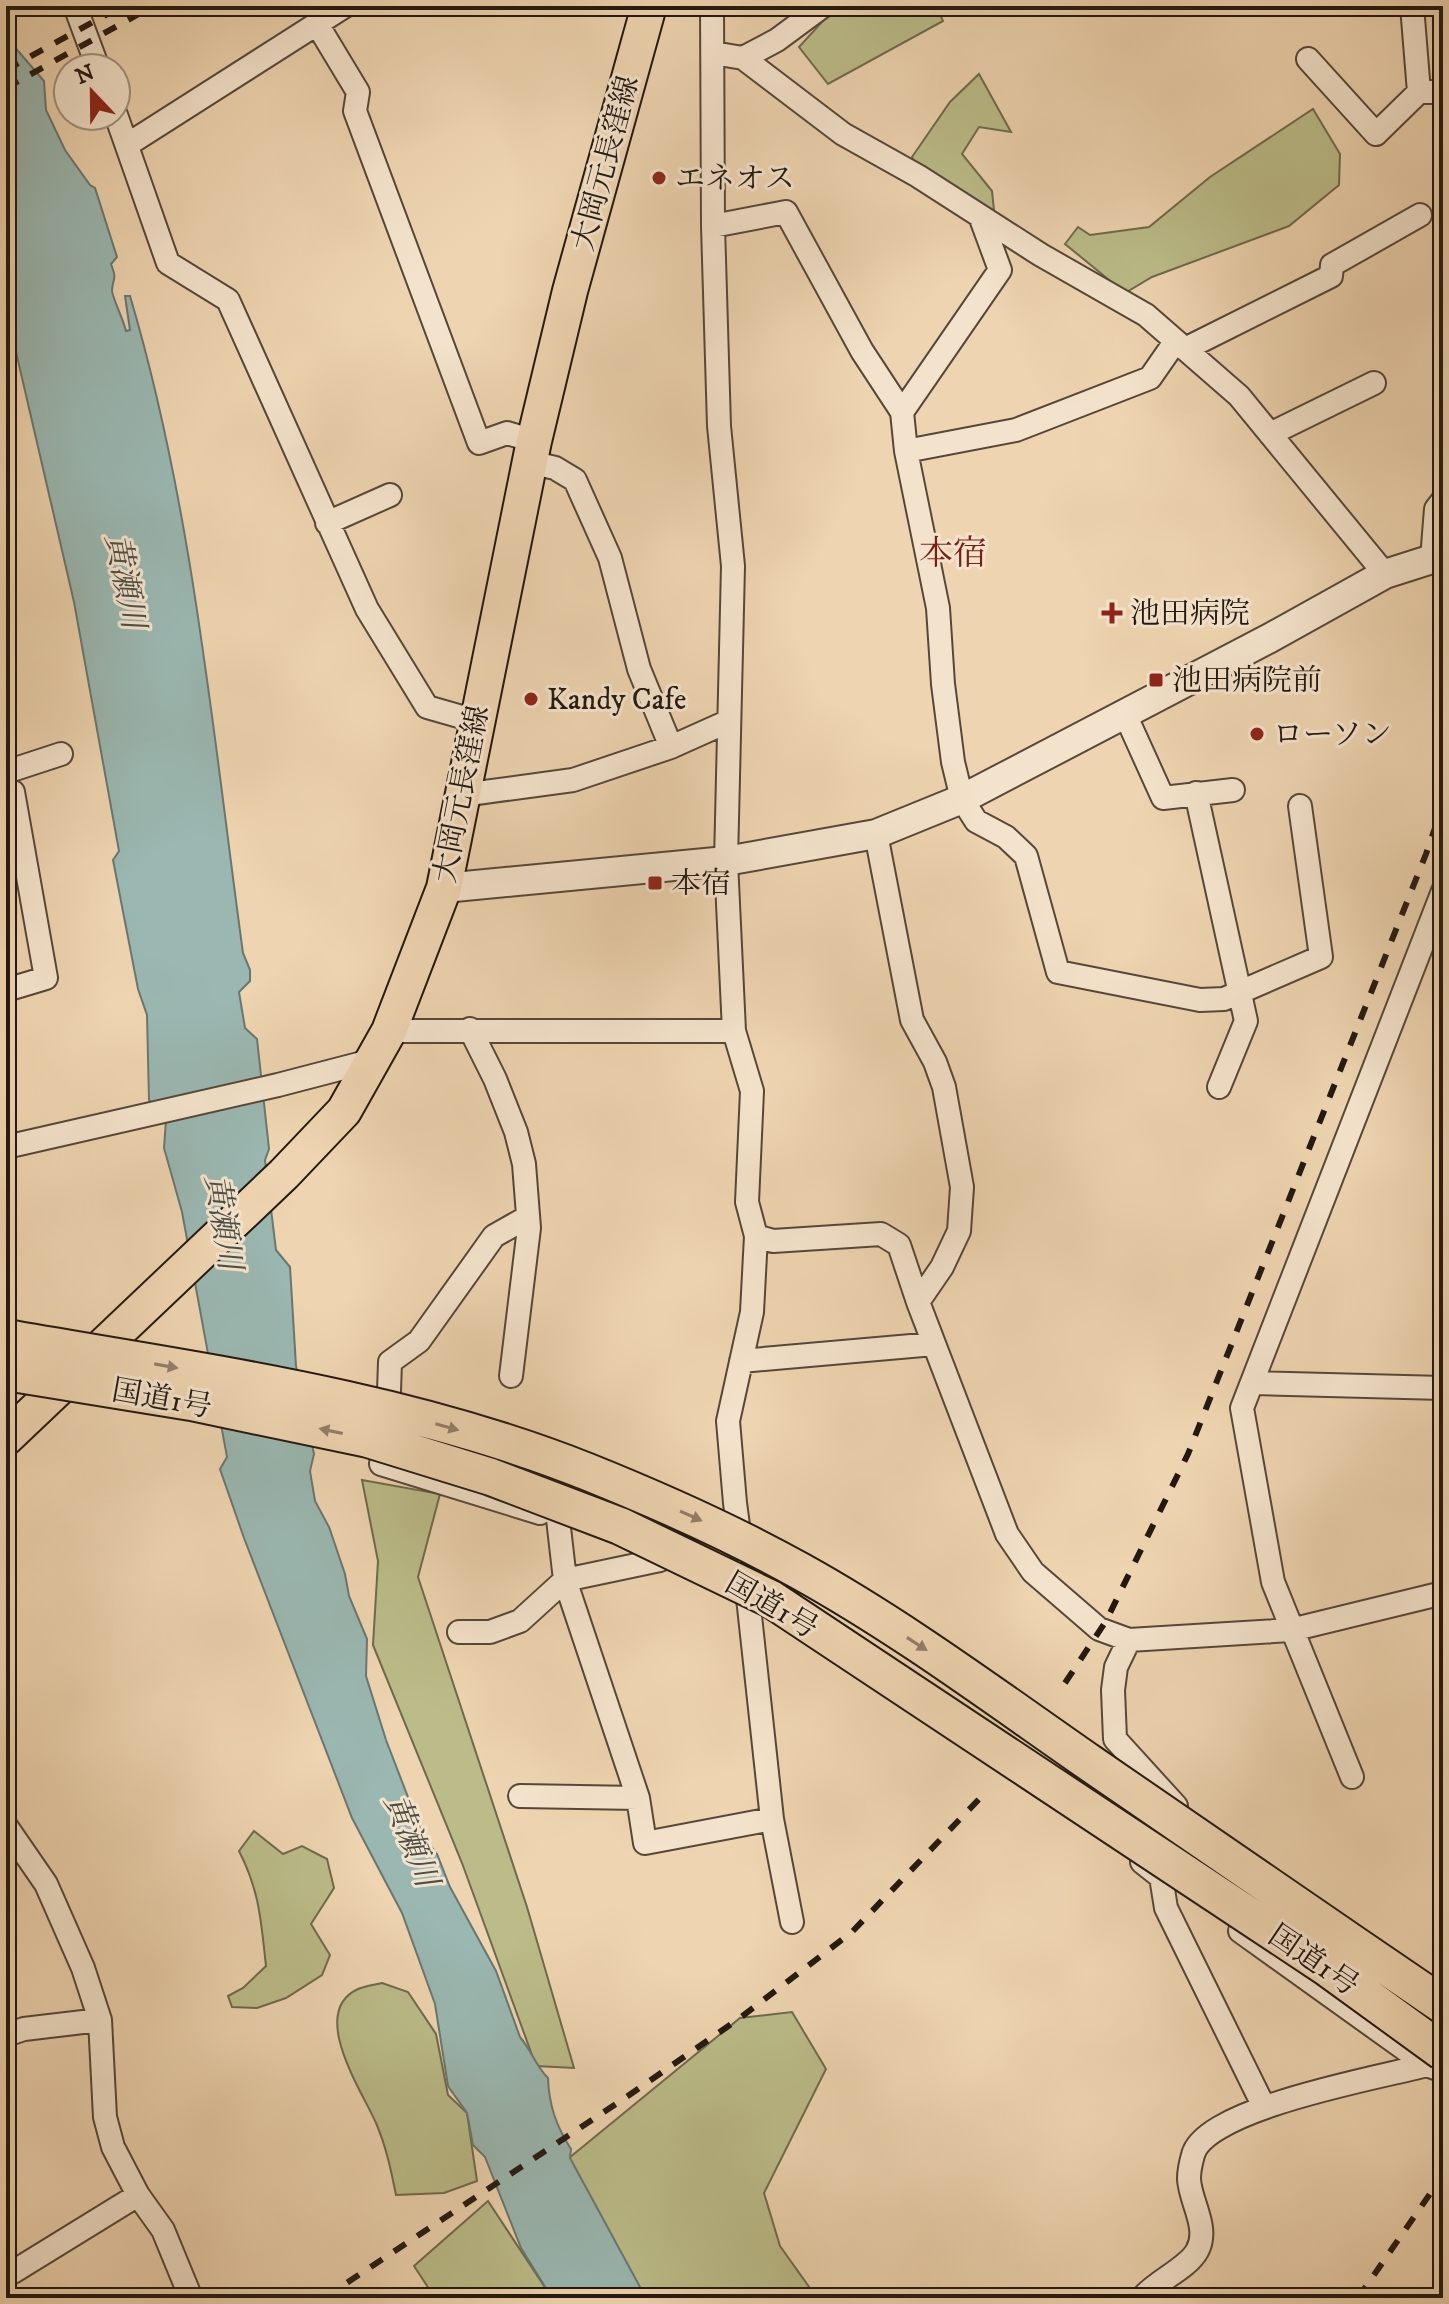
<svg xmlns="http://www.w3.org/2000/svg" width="1449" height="2304" font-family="'IM FELL DW Pica','Noto Serif JP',serif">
<rect width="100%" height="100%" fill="#eed4b0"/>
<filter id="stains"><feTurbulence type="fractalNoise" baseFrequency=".0025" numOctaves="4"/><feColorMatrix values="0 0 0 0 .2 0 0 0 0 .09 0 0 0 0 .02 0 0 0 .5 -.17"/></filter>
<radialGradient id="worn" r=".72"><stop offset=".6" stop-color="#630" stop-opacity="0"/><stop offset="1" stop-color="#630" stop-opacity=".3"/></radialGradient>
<path fill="#bbbc89" stroke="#6e6a4d" stroke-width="2" d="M855 6H936L943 21 828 84 799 47 831 12 842 14Z
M979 74 1011 132 979 127 962 154 992 191 994 210 986 217 916 165 912 157 950 102Z
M1313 109 1340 154 1339 185 1289 226 1152 277 1125 293 1065 244 1078 227 1090 235 1149 227 1210 177Z
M362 1480 440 1494 418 1577 527 1907 574 2068 536 2066 462 1863 373 1645 378 1561Z
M254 1831 283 1854 302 1846 327 1859 334 1888 311 1924 330 1955 322 1975 286 1998 257 2008 232 2007 228 1996 243 1988 266 1966C261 1922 260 1892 239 1851Z
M382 1983 408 1992 436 2034 448 2095 467 2113 477 2181 444 2193 396 2195C391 2170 386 2146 376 2123 362 2091 308 2012 358 1989 365 1986 374 1985 382 1983Z
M792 2012 826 2069 764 2193 780 2246 817 2298H638L569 2158 740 2018Z
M488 2201 552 2298H435L414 2266Z"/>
<path fill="#9ab7b1" stroke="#6a7771" stroke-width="2" d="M6 37 44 81 46 110 65 150 90 185 95 188 117 257 111 264C118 282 112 278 112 291 113 299 124 321 126 331L130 330 125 296H130C193 508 213 735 243 953L250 970V981L239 992 245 1028 257 1039 269 1149 265 1160 276 1250 290 1267 296 1366 314 1454 310 1471 315 1501 329 1527 345 1574 349 1596 367 1639 366 1676 386 1740 423 1836 437 1854 450 1887 496 1971 520 2037C531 2050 536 2066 548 2078 549 2105 556 2126 571 2149L570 2158 646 2298H552L521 2248 485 2157 473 2145 467 2113 448 2086 435 2004 402 1913 352 1818 244 1538 220 1469 227 1457 182 1212 164 1148 166 1120 149 1100 147 1015 138 989 113 860 119 851 74 602 6 309Z"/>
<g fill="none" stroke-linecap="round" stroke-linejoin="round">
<g stroke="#554739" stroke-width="26">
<path id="minor" d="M75 6 98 68
M712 6 713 226 719 426 733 566 726 861 734 1031 752 1091 747 1202 756 1236 773 1241 881 1234 899 1245 918 1302 1007 1534 1033 1572 1099 1629 1129 1640 1291 1630 1443 1593
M1412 6 1419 92H1443
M317 24 358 92 355 111 479 443 507 433 534 441
M713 53 743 58 843 134 918 176 1041 255 1146 315 1239 396 1385 574
M743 58 777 40 823 6
M1308 59 1376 134 1419 92
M116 115 168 263 228 300 367 609 427 707 476 721
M127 145 345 6
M980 216 1000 270 902 412 906 451 938 608 943 684 953 762 962 799 976 821 1006 837 1026 856 1058 972 1200 1000 1224 999 1321 957 1300 806
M713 226 786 212 862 351 902 412
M1185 349 1331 276 1332 265 1420 215
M1270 434 1374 383
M906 451 1016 430 1150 378 1175 342
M530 462 555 468 575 480 610 558 639 669 671 747 729 721
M327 523 390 495
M1432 559 1436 509 1443 500
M1125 714 1163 798 1233 790
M6 772 61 754
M1196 793 1246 1021 1219 1087
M462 795 573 780 671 747
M876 834 912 1020 935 1062 944 1087 962 1187 959 1231 942 1267 918 1302
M6 990 46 978 13 792
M470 1029 495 1079 516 1132 524 1164 529 1228 511 1376
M389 1031H734
M6 1147 278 1085 374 1060
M526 1218 494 1236 419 1341 390 1362 388 1421 381 1464 540 1513
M756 1236 752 1312 728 1421 735 1503 749 1607 772 1819 792 1922
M741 1361 934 1344
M1254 1383 1443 1388
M558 1519 565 1580 638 1798
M459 1632H490L520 1621 565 1580 660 1560
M1129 1640 1116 1667 1113 1690 1115 1739 1176 1806
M1352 1777 1273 1582 1242 1408 1443 891
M520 1796 638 1798 645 1843 772 1819
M6 1826 46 1884 83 1968 100 2020 105 2117 113 2147 138 2195 163 2230 191 2298
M1142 1862 1161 1877 1166 1908 1264 2107
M1240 1931 1427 2065 1443 2071
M6 2035 24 2029 100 2020
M6 2274 13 2272 138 2195
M1142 2298C1156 2281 1188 2268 1197 2251 1210 2228 1190 2202 1189 2179 1189 2172 1191 2162 1193 2155 1205 2108 1382 2077 1427 2065"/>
</g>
<g stroke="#554739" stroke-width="32">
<path id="tertiary" d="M444 888 726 861 876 834 962 799 1270 638 1385 574 1432 559 1443 560"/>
</g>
<g stroke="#221811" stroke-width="38">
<path id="primary" d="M6 1438 284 1174 344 1111 389 1031 444 888 534 441 570 291 649 6"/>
</g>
<use href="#minor" stroke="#f4e3cc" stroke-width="22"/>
<use href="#tertiary" stroke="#f4e3cc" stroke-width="28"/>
<use href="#primary" stroke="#eed4b0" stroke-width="34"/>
<path stroke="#221811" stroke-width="6" stroke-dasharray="14 14" stroke-linecap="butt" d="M6 70 122 6
M6 88 153 6
M1065 1683 1106 1621 1188 1454 1426 854 1443 805
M324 2298 625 2098 740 2018 852 1932 982 1796
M1358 2298 1443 2175"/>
<g stroke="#221811" stroke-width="40" stroke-linecap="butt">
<path id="trunk-bridge" d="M6 1338C201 1372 403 1398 588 1472 660 1501 732 1533 800 1571 901 1627 995 1697 1090 1763 1208 1844 1325 1925 1443 2005
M6 1372 191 1402 368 1439 491 1477 620 1526 771 1599 1326 1967 1443 2052"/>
</g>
<use href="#trunk-bridge" stroke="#eed4b0" stroke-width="36"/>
</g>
<defs><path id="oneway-solid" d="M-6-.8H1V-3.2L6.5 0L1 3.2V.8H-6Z" transform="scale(2)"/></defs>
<g fill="#927f68">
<use href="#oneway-solid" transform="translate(166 1366) rotate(10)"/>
<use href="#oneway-solid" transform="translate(447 1427) rotate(16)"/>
<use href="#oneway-solid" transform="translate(331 1431) rotate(-168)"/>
<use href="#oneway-solid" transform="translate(691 1516) rotate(24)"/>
<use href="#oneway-solid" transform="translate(917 1644) rotate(33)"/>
</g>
<g fill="#8f2418" stroke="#f4e3cc" stroke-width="3">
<circle cx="659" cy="178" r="8"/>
<path d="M1108 601h8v8h8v8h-8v8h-8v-8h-8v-8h8z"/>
<rect x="1148" y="672" width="16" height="16" rx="4"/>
<circle cx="531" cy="699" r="8"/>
<circle cx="1257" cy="734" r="8"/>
<rect x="647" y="875" width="16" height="16" rx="4"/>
</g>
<g text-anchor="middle" stroke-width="6" stroke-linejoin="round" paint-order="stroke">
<g font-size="30" fill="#221811" stroke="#f4e3cc">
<text transform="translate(605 163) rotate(-75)" y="10">大岡元長窪線</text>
<text transform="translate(461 794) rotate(-79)" y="10">大岡元長窪線</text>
<text transform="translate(162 1398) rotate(10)" y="10">国道1号</text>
<text transform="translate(772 1605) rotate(30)" y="10">国道1号</text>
<text transform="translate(1314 1960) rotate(34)" y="10">国道1号</text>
</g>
<g font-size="30" fill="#221811" stroke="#f4e3cc" text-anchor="start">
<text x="675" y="188">エネオス</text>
<text x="1130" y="623">池田病院</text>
<text x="1172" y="690">池田病院前</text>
<text x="547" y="709">Kandy Cafe</text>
<text x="1273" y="744">ローソン</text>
<text x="671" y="893">本宿</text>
</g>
<g font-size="32" font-style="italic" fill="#4c5049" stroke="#f4e3cc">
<text transform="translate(126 581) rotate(79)" y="11">黄瀬川</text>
<text transform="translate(224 1222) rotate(81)" y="11">黄瀬川</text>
<text transform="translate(412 1840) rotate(69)" y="11">黄瀬川</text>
</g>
<g font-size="34" fill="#7a1f14" stroke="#f4e3cc">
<text x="953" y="564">本宿</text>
</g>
</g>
<rect width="1449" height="2304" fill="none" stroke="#eed4b0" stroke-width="32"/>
<rect x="8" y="8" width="1433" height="2288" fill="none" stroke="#221811" stroke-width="4"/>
<rect x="16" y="16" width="1417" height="2272" fill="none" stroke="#221811" stroke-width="2"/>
<g transform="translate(92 92) rotate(338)"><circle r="38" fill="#f4e3cc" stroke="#a09281" stroke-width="2"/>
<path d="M0-6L14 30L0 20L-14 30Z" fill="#8f2418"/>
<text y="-12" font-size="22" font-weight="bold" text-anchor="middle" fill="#221811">N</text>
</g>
<rect width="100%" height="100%" filter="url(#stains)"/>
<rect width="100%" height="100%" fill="url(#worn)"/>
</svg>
